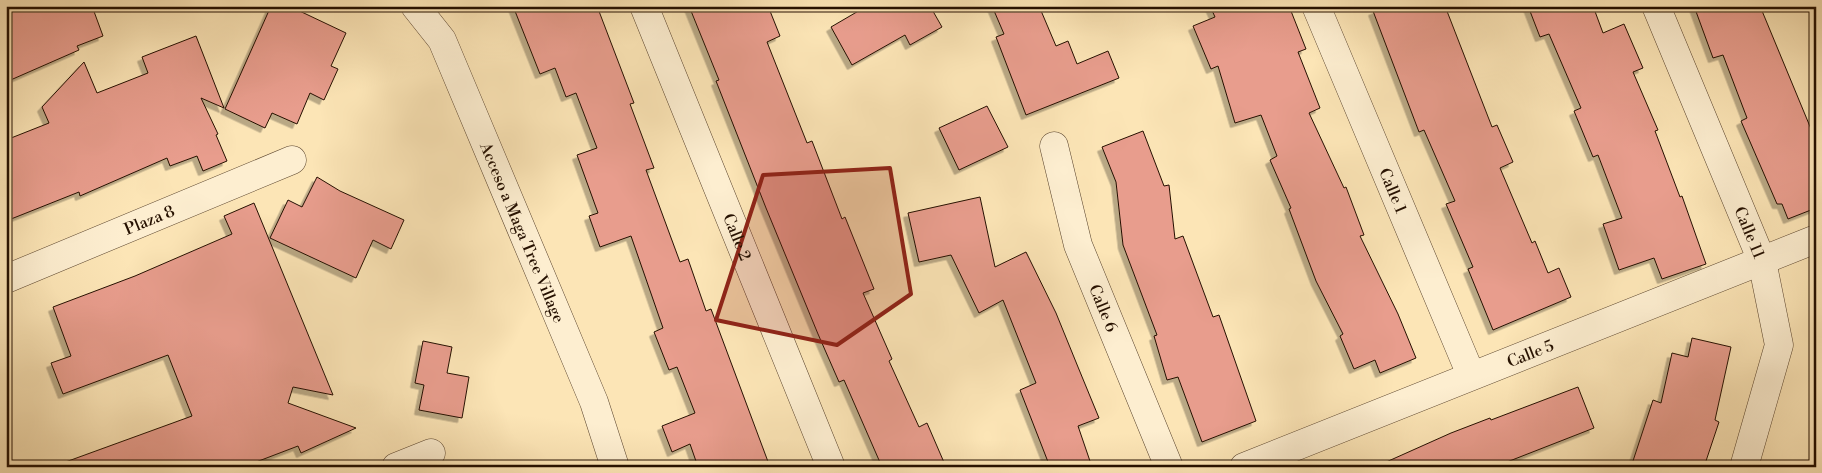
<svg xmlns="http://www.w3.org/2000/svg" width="1822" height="473" font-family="'Libre Bodoni',serif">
<defs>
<filter id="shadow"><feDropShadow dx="-4.5" dy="4.5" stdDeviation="0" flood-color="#0004"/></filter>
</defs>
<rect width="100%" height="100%" fill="#fce5b6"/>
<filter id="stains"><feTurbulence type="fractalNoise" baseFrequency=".004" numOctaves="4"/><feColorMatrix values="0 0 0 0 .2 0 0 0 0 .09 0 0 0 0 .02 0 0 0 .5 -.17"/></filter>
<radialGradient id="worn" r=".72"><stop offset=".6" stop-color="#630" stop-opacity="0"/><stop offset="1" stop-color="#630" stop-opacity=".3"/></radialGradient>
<path fill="#e89d8d" stroke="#251000" filter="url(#shadow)" d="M6 6H92L103 36 77 46 79 50 6 82Z
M271 6H289L346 33 331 66 338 69 324 100 310 93 297 124 272 113 265 128 225 109Z
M513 6H597L634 103 630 104 654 168 646 170 680 262 688 259 706 311 711 309 770 467H698L690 444 672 452 662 426 695 413 677 367 669 370 654 332 663 328 631 236 600 247 589 216 598 213 577 155 597 148 576 93 566 97 555 68 540 74Z
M689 6H768L780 36 767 42 807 143 812 141 842 219 845 217 874 289 863 293 892 359 889 361 919 427 927 423 946 467H882L844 380 839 382 818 334 766 208 716 81 719 80Z
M867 6H930L942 27 910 45 905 35 852 65 831 27Z
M992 6H1039L1056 46 1068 41 1077 64 1108 51 1119 78 1026 115 996 37 1004 34Z
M1210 6H1289L1306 49 1298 52 1320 108 1309 113 1344 188 1346 187 1364 235 1360 236 1398 314 1416 358 1380 373 1375 360 1354 369 1340 336 1343 334 1316 281 1289 209 1291 208 1270 160 1277 156 1261 115 1235 123 1218 66 1211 69 1193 26 1215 17Z
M1386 6H1445L1492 127 1497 125 1513 162 1500 168 1532 243 1535 241 1548 273 1559 268 1571 297 1493 330 1468 269 1473 267 1446 204 1455 201 1424 130 1419 132 1373 11Z
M1528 6H1593L1603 33 1624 24 1643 68 1633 72 1658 130 1655 131 1680 197 1682 196 1706 264 1662 279 1654 258 1619 270 1603 224 1622 218 1598 155 1593 157 1574 111 1581 108 1549 34 1540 37Z
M1694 6H1760L1816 141V208L1788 219 1782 204H1777L1741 121 1747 118 1723 55 1713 58Z
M196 36 224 108 201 98 218 134 216 135 227 161 203 171 197 156 170 166 167 158 80 196 79 192 6 221V140L49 123 42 107 84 62 97 93 148 73 142 57Z
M987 106 1008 147 959 170 939 128Z
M1143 131 1164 186 1169 185 1175 239 1183 236 1213 317 1219 315 1256 421 1202 442 1178 377 1167 380 1154 336 1157 335 1123 245 1116 182 1102 147Z
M317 177 340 191 404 220 391 249 373 240 356 278 270 238 288 200 302 207Z
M980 197 995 267 1026 252 1056 313 1078 367 1099 418 1078 426 1092 467H1050L1020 390 1036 383 1003 300 979 313 951 255 919 262 908 213Z
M254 203 333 395 293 387 288 403 356 428 301 453 298 446 243 467H60V464L192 416 168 355 63 394 51 363 71 356 53 307 135 276 232 234 224 216Z
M1692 338 1731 347 1715 420 1719 422 1704 467H1631L1653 400 1661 403 1672 353 1688 357Z
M423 341 452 347 447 373 469 377 462 418 419 410 424 385 415 383Z
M1578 387 1594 428 1507 462 1509 467H1375L1451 433 1490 418 1491 420Z"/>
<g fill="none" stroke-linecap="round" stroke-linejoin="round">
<g stroke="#5b452e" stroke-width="29">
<g id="minor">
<path id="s1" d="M415 6 442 40 594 402 615 467"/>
<path id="s2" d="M644 6 831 467"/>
<path id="s3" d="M1316 6 1471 375"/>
<path id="s4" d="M1656 6 1762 261 1779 345 1744 467"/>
<path id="s5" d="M1054 146 1078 245 1169 467"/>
<path id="s6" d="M6 279 292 160"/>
<path d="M396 467 431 453"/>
<path id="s7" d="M1244 467 1816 239"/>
</g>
</g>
<use href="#minor" stroke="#fdeed0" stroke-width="28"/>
</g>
<path fill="#8f2418" fill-opacity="0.2" stroke="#8f2418" stroke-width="4" stroke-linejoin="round" d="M890 168 911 294 837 345 716 320 763 175Z"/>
<g text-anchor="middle" stroke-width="5" stroke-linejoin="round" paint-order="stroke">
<g font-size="16" fill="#251000" stroke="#fdeed0">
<text dy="6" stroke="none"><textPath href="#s3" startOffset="200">Calle 1</textPath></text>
<text dy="6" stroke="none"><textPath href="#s6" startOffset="155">Plaza 8</textPath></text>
<text dy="6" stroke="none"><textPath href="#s1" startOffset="252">Acceso a Maga Tree Village</textPath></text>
<text dy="6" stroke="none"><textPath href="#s4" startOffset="245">Calle 11</textPath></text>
<text dy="6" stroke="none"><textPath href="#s2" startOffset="249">Calle 2</textPath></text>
<text dy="6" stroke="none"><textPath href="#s5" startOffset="170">Calle 6</textPath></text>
<text dy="6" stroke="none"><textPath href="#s7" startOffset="308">Calle 5</textPath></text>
</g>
</g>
<rect width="1822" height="473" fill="none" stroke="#fce5b6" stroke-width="25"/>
<rect x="8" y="8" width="1807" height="458" fill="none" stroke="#251000" stroke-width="2.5"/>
<rect x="12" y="12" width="1797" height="448" fill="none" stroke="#251000"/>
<rect width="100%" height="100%" filter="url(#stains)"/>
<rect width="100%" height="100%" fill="url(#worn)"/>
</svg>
